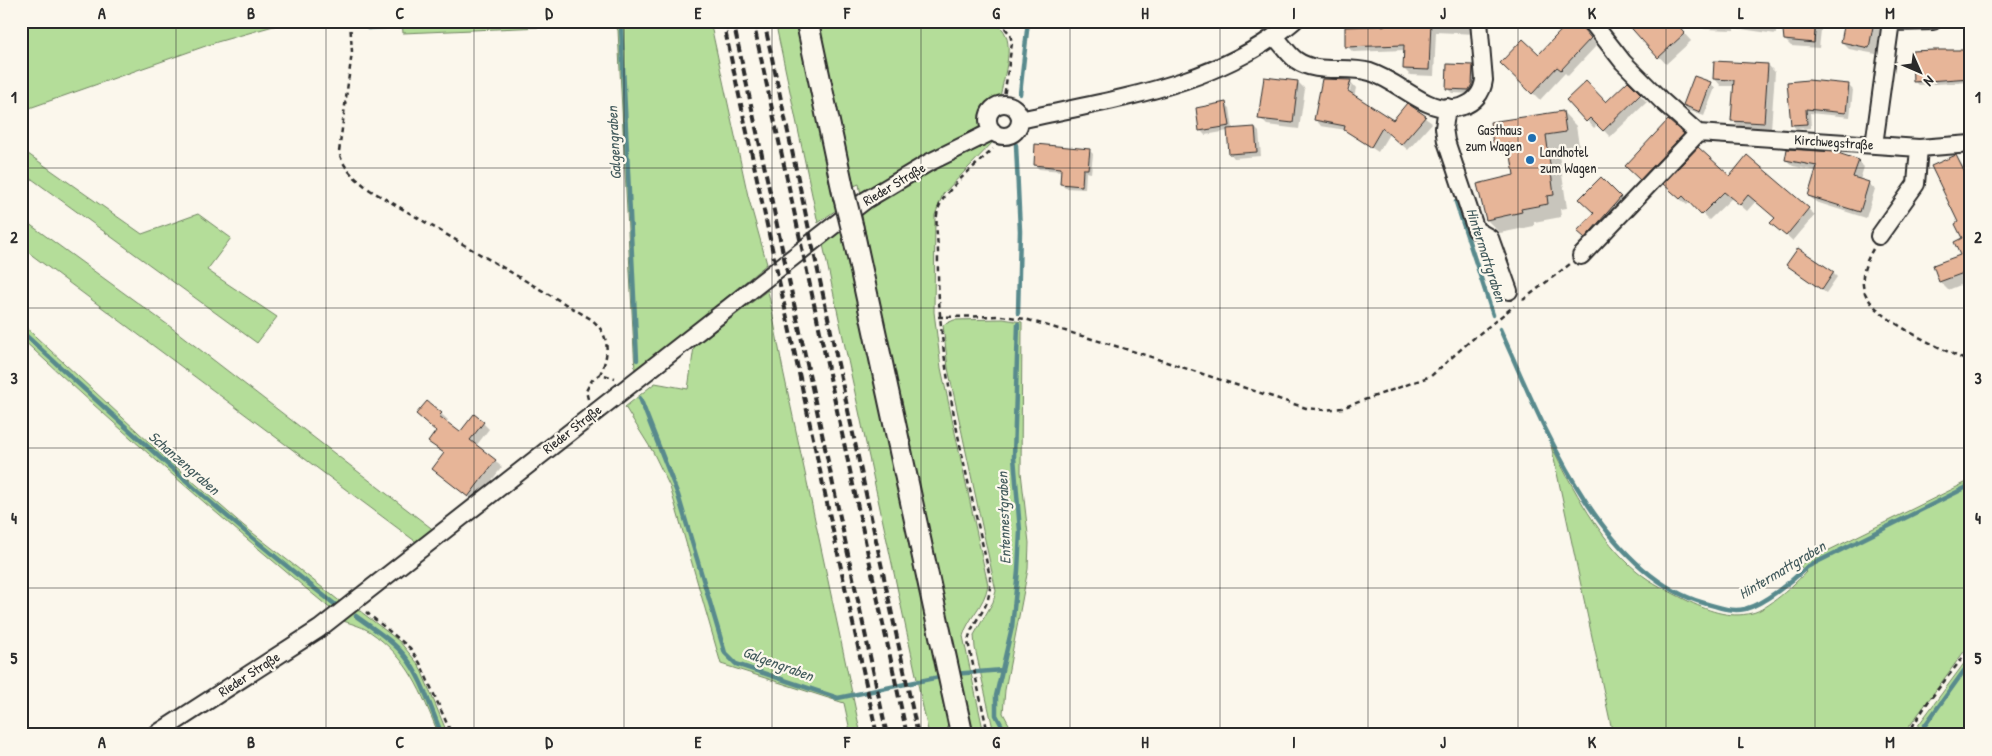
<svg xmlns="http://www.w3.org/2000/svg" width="1992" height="756" font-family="'Patrick Hand',sans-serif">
<rect width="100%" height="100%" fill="#fbf7ec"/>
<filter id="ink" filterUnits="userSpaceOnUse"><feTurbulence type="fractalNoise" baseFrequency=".02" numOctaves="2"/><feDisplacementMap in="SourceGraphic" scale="10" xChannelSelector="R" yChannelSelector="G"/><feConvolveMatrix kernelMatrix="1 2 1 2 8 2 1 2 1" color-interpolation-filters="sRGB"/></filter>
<g filter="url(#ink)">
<path fill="#b4dd99" stroke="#708462" d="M21 21H291L217 42 21 111Z
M402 21H710L748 196 767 264 635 372 618 30 612 24 403 33Z
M775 21H798L836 210 818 223Z
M817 21H880L886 25H998C1018 39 1003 77 1000 98 986 103 982 111 982 125L861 195 859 184 854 186Z
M994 141 943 194 935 215 934 312 941 368 988 585C984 607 969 616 963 636L983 729 987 735H972L880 309 861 210 909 180Z
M21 149 142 234 198 214 231 238 207 270 277 317 257 343 21 171Z
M21 218 168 325 435 531 419 544 21 247Z
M841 227 952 735H929L822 240Z
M768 290 783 370 861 735H851L844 703 721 664 670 487 653 452 625 407 655 383 688 389 694 347Z
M1003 319 1022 322 1021 472 1029 543 1028 569 1005 690 1003 713 1011 728 1019 735H995L994 733 975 648 974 635 993 602 996 591 948 368 943 325 954 320Z
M21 323 166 458 244 526 342 603 332 610C225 522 122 432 21 338Z
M1551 445C1572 487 1600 541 1637 571 1651 583 1669 591 1686 600 1706 610 1729 619 1752 613 1767 610 1795 584 1806 572L1799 565 1971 480V642L1903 735H1613Z
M355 610 360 611 399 641 419 665 448 735H439C421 692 410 659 369 631 361 626 349 623 340 620Z
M1971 654V735H1911Z"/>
<path fill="#0003" fill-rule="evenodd" d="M1403 21H1476L1475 34 1436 32 1434 76 1410 75 1404 69 1405 50 1353 52 1347 46 1403 26Z
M1574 21 1597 45 1568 76 1565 73 1540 100 1502 63 1539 56Z
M1627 21H1673L1691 41 1666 64Z
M1698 21H1822L1819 48 1791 46 1785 40 1784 26H1776V34L1734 28V30L1704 29Z
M1846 21H1882L1876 54 1849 49 1842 42Z
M1971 52V82L1918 85 1914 81Z
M1768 65 1775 72 1771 129 1740 127 1733 120 1735 86H1721L1715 79Z
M1472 66 1477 71 1476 89 1474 94 1452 93 1447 88Z
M1695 77 1711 84 1715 88 1704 116 1688 110 1684 105Z
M1350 81 1356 88 1354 97 1393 121 1407 105 1432 123 1408 150 1389 134 1378 152 1346 130 1321 126 1315 119ZM1348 86H1351L1348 98 1346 97Z
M1298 82 1305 89 1299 129 1267 125 1260 118Z
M1628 83 1647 102 1610 137 1598 124 1594 128 1568 100 1606 103Z
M1789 83 1848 85 1853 90 1850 117 1810 113 1811 128 1796 129 1792 124Z
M1225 104 1230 108 1233 129 1255 128 1259 132 1261 156 1234 158 1230 153 1228 131 1205 135 1201 131Z
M1563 112 1576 126 1579 145 1558 148 1567 208 1560 209 1561 217 1534 222V226L1500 233 1487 220 1478 185 1515 176 1512 157 1508 158 1494 145Z
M1683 135 1690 141 1647 186 1627 166Z
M1089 150 1093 154 1091 173 1086 172 1085 189 1065 188 1061 184 1062 171 1039 169 1035 165Z
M1956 157 1971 177V287L1968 282 1948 290 1940 282 1962 256 1964 239 1960 223Z
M1786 160 1858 161 1864 167 1860 180 1868 183 1875 189 1866 218 1816 202 1809 196 1817 171 1793 166Z
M1730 178 1808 209 1815 215 1793 241 1779 229 1776 218 1756 201 1747 211 1732 198 1709 220 1690 202 1687 205 1671 191Z
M1601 179 1627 204 1592 244 1579 231 1595 213Z
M1787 265 1833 273 1837 277 1826 293Z
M428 402 448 420 446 423 461 434 483 423 489 429 476 446 502 467 475 502 434 469 445 454 430 441 438 432Z"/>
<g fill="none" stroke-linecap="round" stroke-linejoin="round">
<path stroke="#598a8d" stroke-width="4.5" d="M367 21 368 28 476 21
M520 21 621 25 637 360
M1020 94 1028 21
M1016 145 1020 231 1018 313
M1456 202 1493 315
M1500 329C1541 420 1599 573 1704 603 1718 607 1731 612 1745 609 1764 604 1792 581 1807 567L1971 485
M21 331C124 426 226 520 337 606
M640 398 678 495 725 653 736 664 838 698 944 676
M356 616C372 628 391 639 404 655 422 677 431 709 442 735
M954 674 1002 670
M1011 735 1002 726 996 715V696L1012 627 1018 571 1020 531 1014 457 1018 324
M1918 735 1971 661"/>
</g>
<path fill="#e7b598" stroke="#2b2b2b" d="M1402 21H1431L1429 70 1403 69 1404 45 1345 47V27L1402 25Z
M1570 21H1576L1591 38 1561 70 1557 67 1532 94 1500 63 1523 39 1539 54Z
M1625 21H1674L1685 33 1658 58Z
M1782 21H1816L1814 43 1784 40Z
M1845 21H1874L1869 48 1841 42Z
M1934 50H1971V78L1913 82 1912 51Z
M1714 61 1768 64 1764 123 1731 121 1734 80 1713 79Z
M1447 64 1473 65 1472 84 1469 90 1446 89Z
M1694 76 1711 82 1700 112 1683 105Z
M1264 77 1298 81 1293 123 1258 119Z
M1322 79 1351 80 1348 91 1393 120 1407 103 1426 116 1401 145 1382 128 1371 147 1344 130 1345 126 1314 120Z
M1808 80 1849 84 1846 113 1806 109 1807 124 1791 125 1787 82Z
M1586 81 1606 102 1628 81 1641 94 1603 131 1590 118 1586 122 1566 100Z
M1226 102 1230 126 1199 131 1196 108Z
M1563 111 1566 132 1546 135 1554 195 1547 196 1548 204 1521 209 1522 212 1486 220 1477 184 1514 175 1509 143 1493 145 1490 122Z
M1668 120 1684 134 1640 180 1625 166Z
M1255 127 1257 152 1229 154 1227 129Z
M1035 144 1090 149 1088 169H1083L1082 186 1060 184 1061 168 1034 165Z
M1698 147 1730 176 1747 155 1809 208 1786 236 1770 223 1775 218 1748 195 1740 205 1724 192 1701 215 1683 196 1680 199 1663 184Z
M1787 149 1835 152 1859 160 1853 177 1869 182 1860 212 1808 196 1817 166 1785 160Z
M1956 155 1967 177 1971 175V275L1969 271 1939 282 1933 265 1960 255 1954 242 1962 238 1955 224 1958 222 1931 166Z
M1601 177 1621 197 1585 238 1577 231 1594 213 1579 199Z
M1798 248 1834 272 1822 290 1786 265Z
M427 401 442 413 439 416 460 432 474 414 484 422 470 440 496 460 468 497 432 469 444 453 428 442 436 431 416 414Z"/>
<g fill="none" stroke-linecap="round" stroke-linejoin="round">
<g stroke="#2b2b2b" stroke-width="20">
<path id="minor" d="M1591 21 1623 62 1662 101 1698 133 1919 148 1971 144
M1891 22 1933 21
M1275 37C1282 44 1288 54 1296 60 1317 75 1345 65 1370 72 1391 79 1408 94 1427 103 1451 114 1480 108 1484 80L1479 21
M988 120a16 16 0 1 1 32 0a16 16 0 1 1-32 0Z
M1447 107 1444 128 1446 141 1476 230 1490 238 1509 291
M1020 120C1114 99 1218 86 1294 21
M1874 145 1891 21
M1879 236 1916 184 1919 148
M1581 256 1698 133
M155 735 319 629 866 200 928 163 993 131"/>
</g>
<g stroke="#2b2b2b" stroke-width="25">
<path id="major" d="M807 21 844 195
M852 227 962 735"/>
</g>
<path stroke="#2b2b2b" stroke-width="2.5" stroke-dasharray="5 4" stroke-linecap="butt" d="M350 21 352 52 339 152C344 170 355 178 370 190L591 319C610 334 610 354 600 374L615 378
M888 21H916
M999 21 1010 34 1012 43 1003 104
M1873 249C1866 261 1859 278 1865 293 1878 322 1942 348 1971 363
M1523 300 1570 264
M938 317 1001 316 1025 319 1139 353 1306 408 1325 410 1342 408 1431 376 1469 342 1514 306
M588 399 586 391 592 380 600 374
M366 612 410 648 420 663 452 735
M991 735 987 729 968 642C973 614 992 613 990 577 966 470 936 363 938 253 938 239 934 219 939 207 946 188 978 164 993 149
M1907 735 1928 702 1971 647"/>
<use href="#minor" stroke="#fbf7ec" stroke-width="16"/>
<use href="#major" stroke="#fbf7ec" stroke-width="21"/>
<path stroke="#2b2b2b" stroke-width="4" stroke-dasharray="8 4" stroke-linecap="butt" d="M723 21 877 735
M733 21 887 735
M753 21 907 735
M764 21 918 735"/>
<g stroke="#2b2b2b" stroke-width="25" stroke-linecap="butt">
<path id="major-bridge" d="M844 195 852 227"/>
</g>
<use href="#major-bridge" stroke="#fbf7ec" stroke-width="21"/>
</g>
</g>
<path fill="none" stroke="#2b2b2b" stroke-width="1" stroke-opacity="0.55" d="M176 21V735M326 21V735M474 21V735M624 21V735M772 21V735M921 21V735M1070 21V735M1220 21V735M1368 21V735M1518 21V735M1666 21V735M1815 21V735M21 168H1971M21 308H1971M21 448H1971M21 588H1971"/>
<g fill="#1f6fb2" stroke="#fbf7ec" stroke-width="2">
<circle cx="1532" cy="138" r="5"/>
<circle cx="1530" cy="160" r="5"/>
</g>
<g text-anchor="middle" stroke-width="4.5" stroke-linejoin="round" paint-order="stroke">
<g font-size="14" fill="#2b2b2b" stroke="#fbf7ec" text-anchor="end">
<text x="1522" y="135">Gasthaus<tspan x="1522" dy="16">zum Wagen</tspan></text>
<text x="1540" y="157" text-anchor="start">Landhotel<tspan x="1540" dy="16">zum Wagen</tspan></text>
</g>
<g font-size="14" fill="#2b2b2b" stroke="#fbf7ec">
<text transform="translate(1834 142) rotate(4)" y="5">Kirchwegstraße</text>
<text transform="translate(894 184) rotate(-31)" y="5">Rieder Straße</text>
<text transform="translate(572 429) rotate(-38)" y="5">Rieder Straße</text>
<text transform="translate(249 674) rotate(-33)" y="5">Rieder Straße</text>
</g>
<g font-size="15" font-style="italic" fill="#425a5c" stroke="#fbf7ec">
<text transform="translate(614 143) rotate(-93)" y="5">Galgengraben</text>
<text transform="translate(1486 255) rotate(72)" y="5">Hintermattgraben</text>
<text transform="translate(184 463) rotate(41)" y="5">Schanzengraben</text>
<text transform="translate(1004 518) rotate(-92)" y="5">Entennestgraben</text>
<text transform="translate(1782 570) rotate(-31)" y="5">Hintermattgraben</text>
<text transform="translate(778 664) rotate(20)" y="5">Galgengraben</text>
</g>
</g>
<rect width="1992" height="756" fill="none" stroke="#fbf7ec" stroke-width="55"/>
<g transform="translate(1920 72) rotate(135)" stroke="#fbf7ec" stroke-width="4" paint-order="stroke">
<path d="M0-4L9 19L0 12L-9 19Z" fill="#2b2b2b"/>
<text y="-8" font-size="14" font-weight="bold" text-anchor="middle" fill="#2b2b2b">N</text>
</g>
<rect x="28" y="28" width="1936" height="700" fill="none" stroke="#2b2b2b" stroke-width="2"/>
<g font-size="16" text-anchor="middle" font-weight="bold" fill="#2b2b2b">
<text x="102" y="19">A</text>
<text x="251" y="19">B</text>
<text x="400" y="19">C</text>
<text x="549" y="19">D</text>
<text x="698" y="19">E</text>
<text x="847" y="19">F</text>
<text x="996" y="19">G</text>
<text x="1145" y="19">H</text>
<text x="1294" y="19">I</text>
<text x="1443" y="19">J</text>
<text x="1592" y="19">K</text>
<text x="1741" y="19">L</text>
<text x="1890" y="19">M</text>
<text x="14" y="103">1</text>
<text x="1978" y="103">1</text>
<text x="14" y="243">2</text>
<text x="1978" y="243">2</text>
<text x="14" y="384">3</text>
<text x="1978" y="384">3</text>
<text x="14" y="524">4</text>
<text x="1978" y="524">4</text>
<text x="14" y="664">5</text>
<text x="1978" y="664">5</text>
<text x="102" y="748">A</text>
<text x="251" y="748">B</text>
<text x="400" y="748">C</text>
<text x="549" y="748">D</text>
<text x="698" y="748">E</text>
<text x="847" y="748">F</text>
<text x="996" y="748">G</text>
<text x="1145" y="748">H</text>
<text x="1294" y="748">I</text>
<text x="1443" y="748">J</text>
<text x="1592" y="748">K</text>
<text x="1741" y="748">L</text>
<text x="1890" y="748">M</text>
</g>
</svg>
